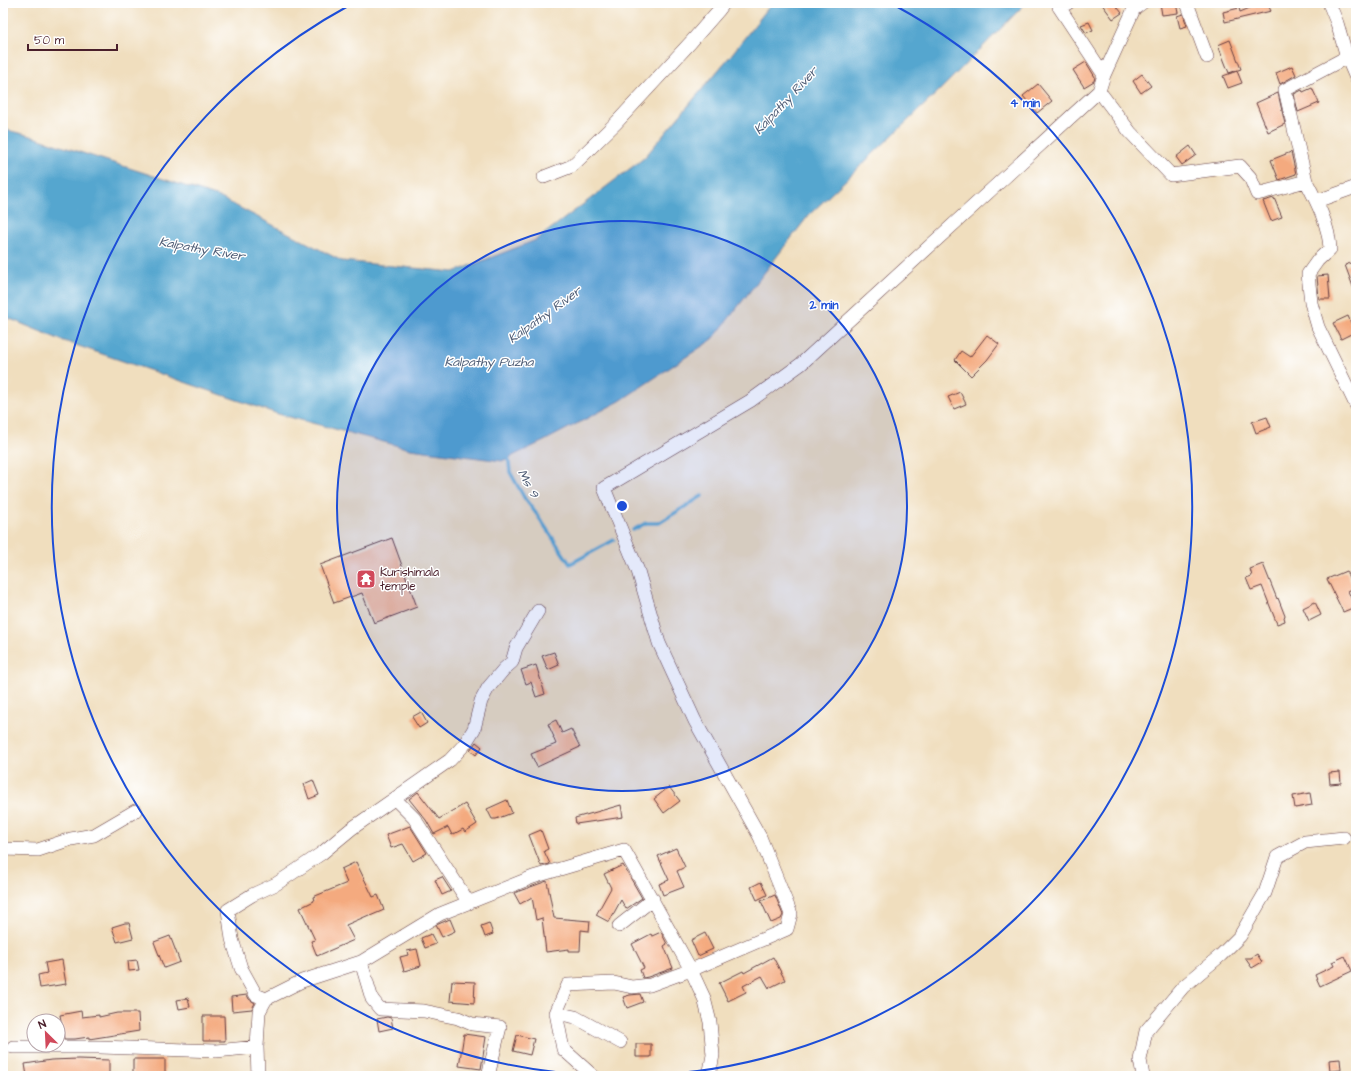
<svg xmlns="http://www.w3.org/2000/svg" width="1359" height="1079" font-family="'Architects Daughter',sans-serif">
<rect width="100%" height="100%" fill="#fff"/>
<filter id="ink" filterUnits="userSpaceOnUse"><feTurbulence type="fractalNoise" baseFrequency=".025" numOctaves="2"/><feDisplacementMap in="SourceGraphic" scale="8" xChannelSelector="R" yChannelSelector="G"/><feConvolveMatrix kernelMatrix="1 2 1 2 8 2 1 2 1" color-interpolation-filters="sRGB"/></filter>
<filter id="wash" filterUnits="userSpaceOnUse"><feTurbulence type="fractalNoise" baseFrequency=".012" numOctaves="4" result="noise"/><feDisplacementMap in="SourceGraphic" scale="16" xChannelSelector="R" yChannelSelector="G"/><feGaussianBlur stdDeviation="0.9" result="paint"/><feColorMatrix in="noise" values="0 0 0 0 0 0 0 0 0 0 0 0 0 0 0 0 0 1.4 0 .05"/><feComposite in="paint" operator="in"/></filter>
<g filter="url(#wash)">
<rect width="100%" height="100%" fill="#f0debe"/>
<path fill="#54a6cf" stroke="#4f627d" d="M772 3H1026L941 89 809 215 713 339 620 401 544 441 502 461 410 449 278 414 61 340 3 316V129L27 135 219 197 342 261 454 272 536 240 644 158 731 55Z"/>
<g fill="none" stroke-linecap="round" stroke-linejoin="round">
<path stroke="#54a6cf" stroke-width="3.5" d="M508 453 510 472 525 499 538 516 570 564 614 540
M633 530 646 523H659L702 496"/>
</g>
<g id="blocks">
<path fill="#f4aa7f" d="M1101 3H1114L1122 13 1113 19Z
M1160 3H1176L1178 13 1162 15Z
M1262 3H1267L1271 11 1225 22 1223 12 1239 8 1240 12Z
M1183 14 1187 26 1180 28 1177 16Z
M1089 22 1093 30 1086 33 1081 25Z
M1230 40 1241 69 1229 73 1218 45Z
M1086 62 1095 77 1094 81 1084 87 1073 70Z
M1292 66 1296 75 1280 84 1276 73Z
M1237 71 1242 83 1228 88 1223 76Z
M1142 74 1151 86 1141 93 1133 81Z
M1038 84 1052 101 1037 113 1023 96Z
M1312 88 1319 103 1298 112 1294 94 1302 90 1303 92Z
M1278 93 1285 124 1268 132 1256 103Z
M1190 146 1196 155 1182 165 1176 157Z
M1291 152 1296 174 1279 180 1271 160Z
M1274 198 1282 217 1271 221 1263 201Z
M1356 261V292H1355L1345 265Z
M1328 275 1330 299H1319L1317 276Z
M1348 316 1355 332 1341 339 1333 323Z
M987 335 999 344 987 360 971 376 955 360 961 351 970 357Z
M960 392 966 404 954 409 948 397Z
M1267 417 1271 427 1256 433 1252 422Z
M392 538 417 607 374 623 362 593 334 603 320 565Z
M1263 564 1277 599 1278 598 1285 616 1284 617 1285 621 1277 624 1262 586 1251 590 1246 578 1252 576 1250 569Z
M1346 571 1354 588 1348 591 1355 607 1343 612 1327 579Z
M1315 602 1321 615 1309 621 1303 608Z
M554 652 559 665 548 670 542 656Z
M536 665 545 694 536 697 531 682 526 684 521 670Z
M421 712 427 723 419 728 412 717Z
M556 720 562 733 571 729 580 747 537 767 531 754 556 744 553 737H554L548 724Z
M476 742 482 747 476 755 470 750Z
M1340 772 1341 783 1330 784 1329 773Z
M313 780 319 795 309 799 304 784Z
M669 787 680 801 664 813 654 799Z
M418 792 439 819 465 804 477 824 465 832 463 829 452 835 448 827 434 834 426 820 409 799Z
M1310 793 1312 805 1295 808 1293 796Z
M507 800 512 813 496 819H492L487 809Z
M621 805 623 817 576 824 575 818Z
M410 826 427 853 413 861 403 844 391 848 386 835Z
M541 830 548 849 544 851 550 864 541 866 529 835Z
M676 848 685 867 677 871 684 887 663 895 659 884 669 880 658 856Z
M356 862 373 897 378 895 384 910 370 916 369 915 346 925 354 940 317 956 311 941 315 940 300 908 314 901 313 897 347 883 341 869Z
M623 865 642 898 626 909 621 900 609 922 596 915 611 888 604 874Z
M442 877 451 891 442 895 435 880Z
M547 881 554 918 590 921 589 931 581 930 580 951H569V949L546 952 542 918 536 920 532 897 520 904 514 893Z
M761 882 767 895 757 900 751 887Z
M775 895 783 915 781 919 771 923 761 901Z
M450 919 455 931 442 937 436 925Z
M125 923H129L133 938 117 942 112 927Z
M489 923 493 934 485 937 481 926Z
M661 932 667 944 664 946 673 968 648 977 643 978 640 970 644 968 632 944 651 934 652 936Z
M705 933 713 949 698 956 691 940Z
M431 934 436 944 425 948 421 938Z
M170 936 180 962 164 968 154 942Z
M417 949 421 966 404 971 400 957 408 955 407 951Z
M1257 954 1262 962 1252 968 1245 958H1251Z
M1345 956 1352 971 1320 986 1315 975 1334 966 1332 962Z
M773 957 785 980 769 988 762 976 743 986 746 992 728 1001 719 983 743 971 744 973Z
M62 960 66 984 40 988 38 975 47 973 45 963Z
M137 960 139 970 129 971 128 961Z
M452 981 475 982 474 1003 450 1001Z
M640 994 643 1002 627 1008 623 997 630 995Z
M247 995 249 999 255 1003 252 1009 232 1011 231 997Z
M188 998 190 1007 179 1009 177 1000Z
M81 1011 82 1017 99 1015V1017L117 1013H138L139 1031 89 1039V1037L75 1039H64L60 1015Z
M203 1016H224L225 1041H203Z
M387 1017 391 1018 393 1028 379 1031 377 1019Z
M464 1034 486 1037 481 1069 459 1066Z
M517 1035 534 1039 530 1055 513 1051Z
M636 1044H651V1057H636Z
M78 1059 109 1060V1076H27L25 1064 51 1060Z
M133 1059H165V1076H133Z
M1340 1059 1341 1070 1330 1071 1329 1060Z"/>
</g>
</g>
<g filter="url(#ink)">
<use href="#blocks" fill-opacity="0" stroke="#633c41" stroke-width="1"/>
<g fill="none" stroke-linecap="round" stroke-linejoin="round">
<g stroke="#633c41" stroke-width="14">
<path id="street" d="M1068 3 1059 7 1104 75
M1187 3 1207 57
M1329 3 1337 23 1347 57 1356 54
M1099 91 1130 132 1171 175 1240 166 1250 177 1257 194 1306 181C1317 202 1329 225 1330 249L1318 260 1308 274 1311 303 1318 327 1356 405
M544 177 572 166 616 123 691 42 718 11 724 3
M1306 181 1285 90 1347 57 1356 78
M1317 201 1356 187
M395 799 414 818 469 903
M3 849 38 850 71 839 94 835 135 811
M619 926 653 899
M361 962 372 999 380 1009 424 1011 458 1018 472 1024 500 1027 488 1076
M266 999 256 995 241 968 232 939 228 910 252 895 276 884 291 874 322 853 351 829 450 760 464 745 474 729 481 701 488 688 504 669 512 662 516 648 538 611
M556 1013 568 985 614 983 632 987 650 985 691 970 704 998 710 1022 713 1055 709 1076
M13 1047H100L216 1051 257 1047
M258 1076 257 1047 259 1012 266 999 302 981 361 962 440 914 533 877 624 850C647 890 669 930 691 970L787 929 791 914 760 837 695 721 659 643 638 571 604 488 750 401 801 364 1099 91 1104 75 1134 9 1142 3
M593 1076 563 1049 556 1013 575 1017 620 1042
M1143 1076 1140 1060 1146 1031 1183 987 1221 955 1240 936 1265 893 1277 857 1305 842 1344 838"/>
</g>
<use href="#street" stroke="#fff" stroke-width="13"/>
</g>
</g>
<circle cx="622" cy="506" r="285" fill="#1d4ed8" fill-opacity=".12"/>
<g fill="none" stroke="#1d4ed8" stroke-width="2">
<circle cx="622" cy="506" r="285"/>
<path d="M617 1076A570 570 0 0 1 350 5M894 5A570 570 0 0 1 627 1076"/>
</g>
<defs>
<g id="temple-square" transform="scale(1)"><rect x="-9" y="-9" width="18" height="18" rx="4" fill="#d1495b" stroke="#fff"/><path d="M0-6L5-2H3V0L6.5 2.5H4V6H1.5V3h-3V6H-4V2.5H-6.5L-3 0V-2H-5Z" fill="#fff"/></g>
</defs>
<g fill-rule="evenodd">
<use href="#temple-square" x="366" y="579"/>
</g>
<g text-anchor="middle" stroke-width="3" stroke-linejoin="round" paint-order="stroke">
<g font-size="12" fill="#4a1f2b" stroke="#fff" text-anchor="start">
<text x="380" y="576">Kurishimala<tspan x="380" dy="14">temple</tspan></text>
</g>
<g font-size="13" font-style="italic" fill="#4e5c75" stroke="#fff">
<text transform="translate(785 100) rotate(-47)" y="5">Kalpathy River</text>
<text transform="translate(202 248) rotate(10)" y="5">Kalpathy River</text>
<text transform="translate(544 314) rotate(-36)" y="5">Kalpathy River</text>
<text x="489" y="366">Kalpathy Puzha</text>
<text transform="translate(529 483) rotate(61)" y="5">Ms 9</text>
</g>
</g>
<circle cx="622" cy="506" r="6" fill="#1d4ed8" stroke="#fff" stroke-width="2"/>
<g font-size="12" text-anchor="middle" font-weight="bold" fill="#1d4ed8" stroke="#fff" stroke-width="3" stroke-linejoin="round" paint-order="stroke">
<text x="1025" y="107">4 min</text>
<text x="824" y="309">2 min</text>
</g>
<rect width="1359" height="1079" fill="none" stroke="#fff" stroke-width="16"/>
<g transform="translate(46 1033) rotate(336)"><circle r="19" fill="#ffffff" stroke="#b7a5aa"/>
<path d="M0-3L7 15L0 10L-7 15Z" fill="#d1495b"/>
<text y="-6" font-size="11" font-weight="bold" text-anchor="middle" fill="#4a1f2b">N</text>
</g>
<path d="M28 44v6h89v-6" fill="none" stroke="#4a1f2b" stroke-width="2"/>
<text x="34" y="44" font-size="12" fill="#4a1f2b" stroke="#ffffff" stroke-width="3" paint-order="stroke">50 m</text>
</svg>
